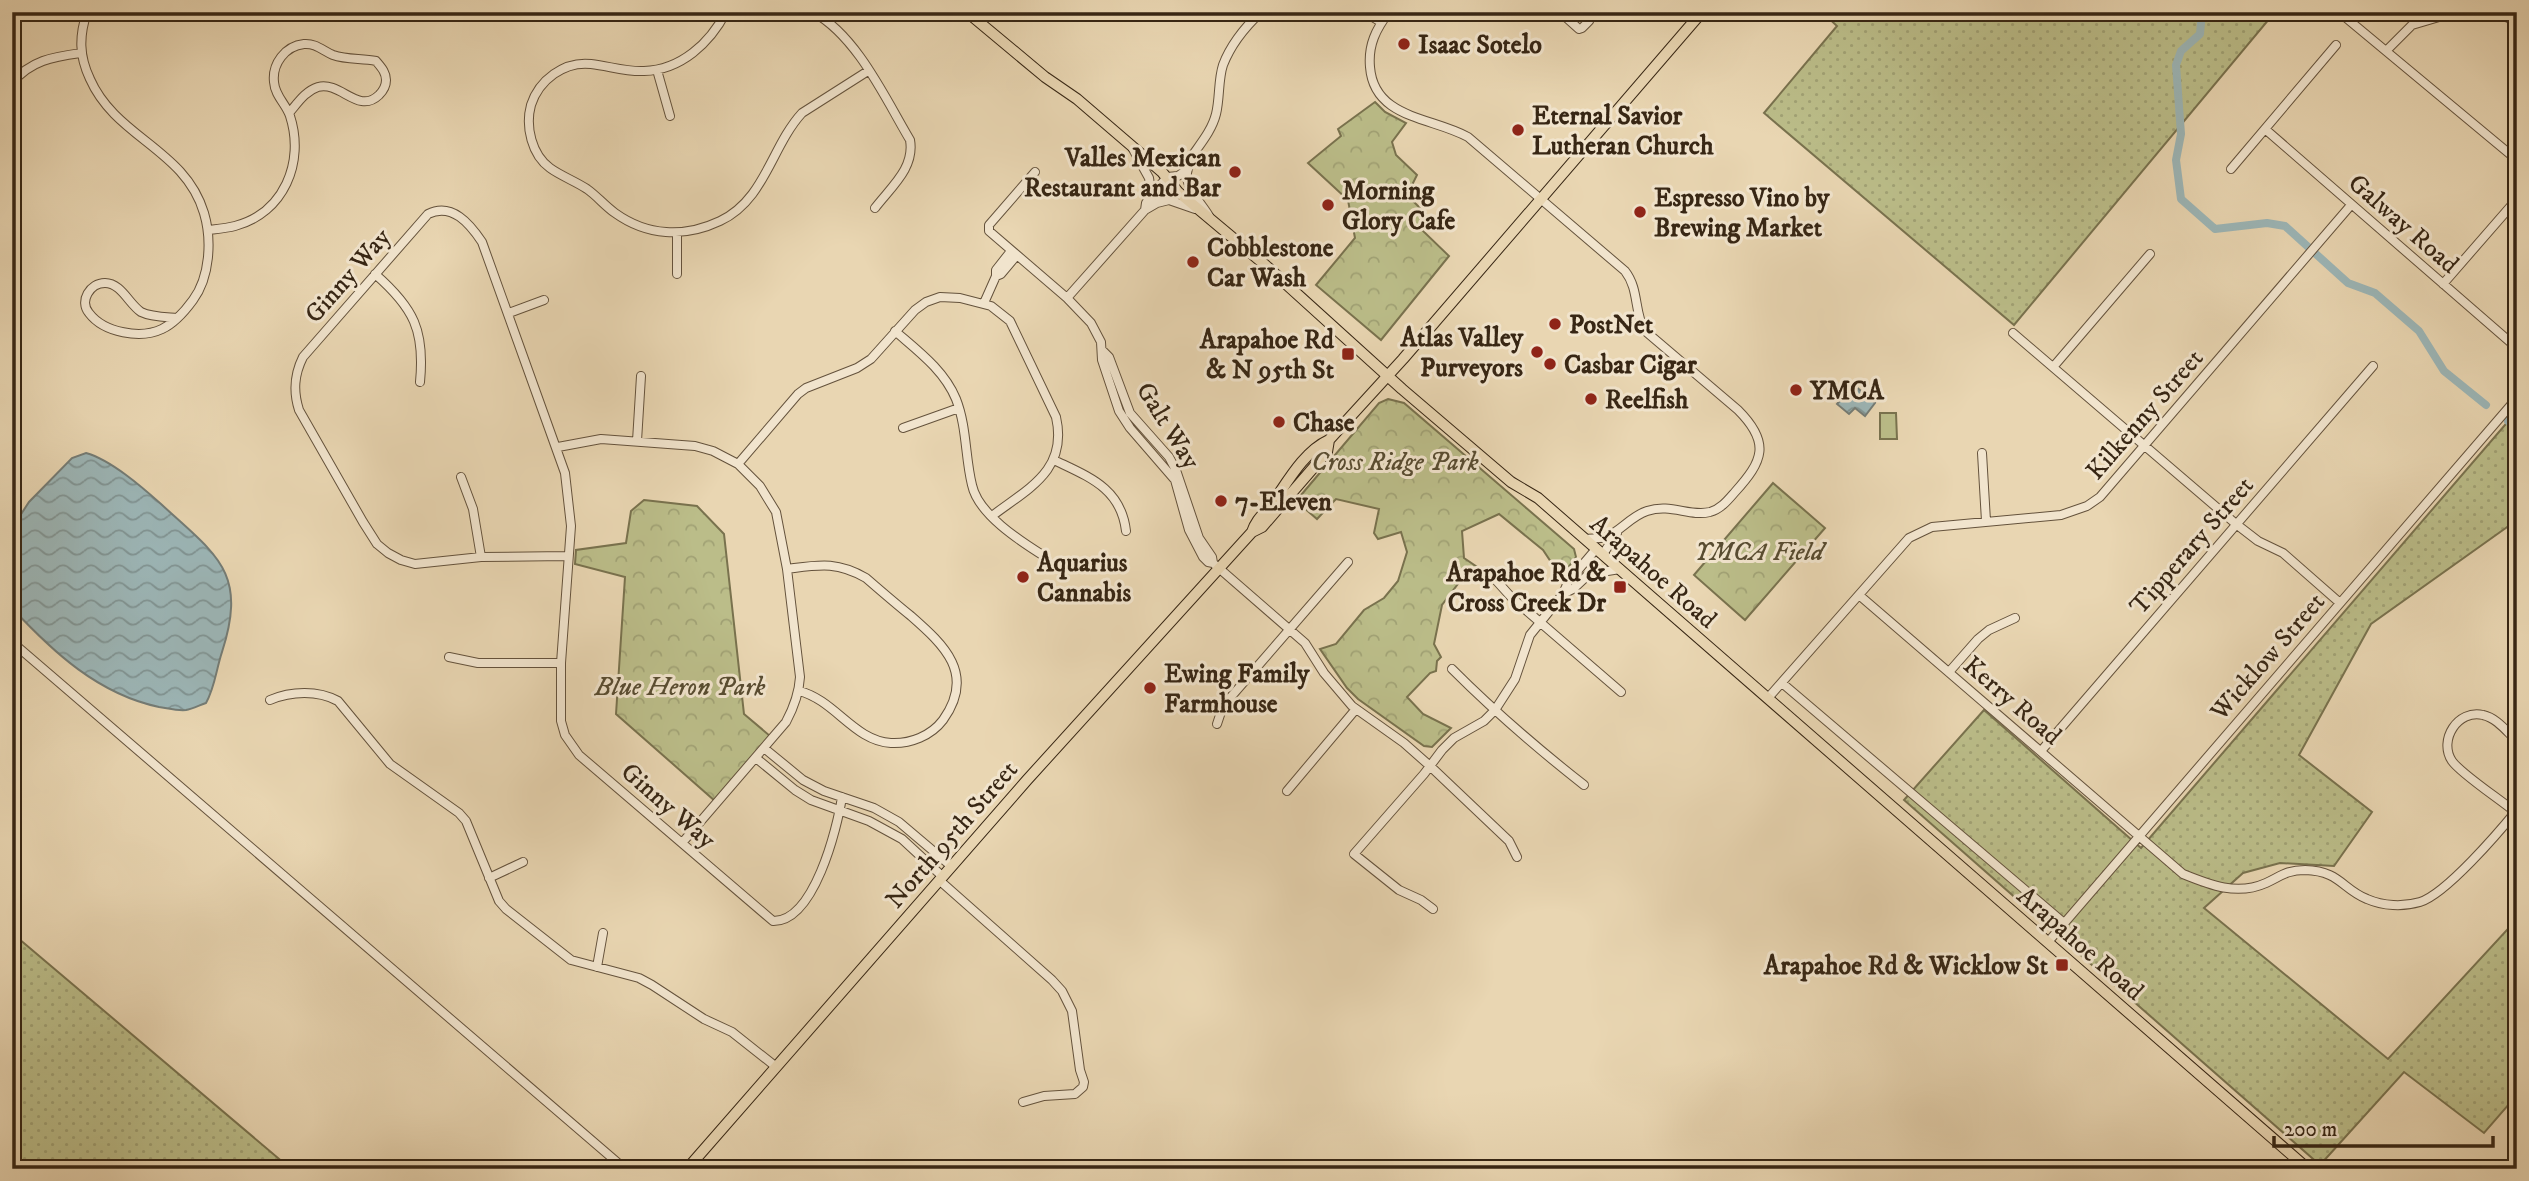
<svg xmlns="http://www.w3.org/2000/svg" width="2529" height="1181" font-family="'IM FELL DW Pica',serif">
<defs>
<pattern id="grass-dots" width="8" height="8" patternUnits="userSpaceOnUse" patternTransform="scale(1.75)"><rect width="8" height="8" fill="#bbbd89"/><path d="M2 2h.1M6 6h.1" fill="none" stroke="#a1a275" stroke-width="1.8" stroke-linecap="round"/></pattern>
<pattern id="forest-crowns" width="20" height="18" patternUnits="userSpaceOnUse" patternTransform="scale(1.75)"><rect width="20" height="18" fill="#bbbd89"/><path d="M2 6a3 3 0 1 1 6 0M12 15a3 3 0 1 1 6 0" fill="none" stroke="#a1a275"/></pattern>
<pattern id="water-waves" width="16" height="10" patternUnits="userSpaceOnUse" patternTransform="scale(1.75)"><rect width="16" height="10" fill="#9cb6b7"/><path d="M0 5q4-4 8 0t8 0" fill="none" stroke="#809494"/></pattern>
</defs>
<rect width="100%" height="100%" fill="#e9d6b2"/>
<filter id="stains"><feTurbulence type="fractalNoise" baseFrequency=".00286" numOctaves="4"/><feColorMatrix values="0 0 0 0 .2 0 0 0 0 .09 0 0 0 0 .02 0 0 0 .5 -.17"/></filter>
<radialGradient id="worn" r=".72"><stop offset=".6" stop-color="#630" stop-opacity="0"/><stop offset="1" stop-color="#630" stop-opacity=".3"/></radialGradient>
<path fill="url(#grass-dots)" stroke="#79724e" stroke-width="2" d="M1822 12H2275L2014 325 1764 113 1837 26Z
M2517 411V520L2371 624 2299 755 2372 812 2334 866 2280 863 2243 873 2204 908 2388 1059 2517 919V1095L2484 1133 2404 1072 2320 1165 1904 800 1984 710 2141 848Z
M12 933 291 1169H12Z"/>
<path fill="url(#forest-crowns)" stroke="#79724e" stroke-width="2" d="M573 12H653C621 29 606 12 574 14Z
M1375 102 1385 112 1406 123 1392 142 1396 155 1417 175 1407 195 1426 214 1423 231 1449 256 1381 340 1316 285 1355 238 1348 200 1308 163 1341 136 1338 129Z
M1388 399 1404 403 1574 549 1576 557 1561 577 1543 550 1499 514 1462 531 1464 558 1480 569 1478 571V577L1461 580 1442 605 1434 644 1441 657 1437 661 1436 671 1430 673 1407 697 1423 714 1451 728 1432 747 1424 746 1358 699 1347 688 1320 649 1336 644 1364 610 1384 598 1398 581 1407 552 1401 532 1378 539 1374 533 1379 509 1336 499 1317 519 1296 501 1379 403Z
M1773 483 1825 528 1745 620 1694 575Z
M644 500 697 506 724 534 744 714 770 736 715 801 616 714 625 577 575 564 576 550 626 543 631 511Z"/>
<path fill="#bbbd89" stroke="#79724e" stroke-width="2" d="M1880 413H1896L1897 439H1880Z"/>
<path fill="url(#water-waves)" stroke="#747c76" stroke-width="2" d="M1854 385 1875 403 1865 416 1855 408 1849 414 1837 404Z
M86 453C111 460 142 487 161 504 216 555 248 571 222 652 216 670 215 687 206 703 200 705 192 709 186 710 177 711 167 708 159 707 98 694 53 652 12 608V528L29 502 72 458Z"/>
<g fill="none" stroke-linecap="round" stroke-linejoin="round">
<path stroke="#9cb6b7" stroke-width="8" d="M2202 12 2200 34 2181 51 2176 65 2181 134 2176 160 2181 199 2215 229 2267 223 2285 226 2348 283 2375 293 2419 331 2444 371 2486 405
M2508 421 2517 428"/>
<g stroke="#64523c" stroke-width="10">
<path id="minor" d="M87 12C79 36 79 56 90 79 116 138 185 149 204 213 212 240 210 277 193 300 185 311 175 323 162 329 141 339 104 333 89 313 79 301 90 283 105 283 121 283 129 304 141 312 151 317 166 317 177 318
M726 12C710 43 681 70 644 71 626 72 609 66 591 64 564 61 539 80 531 105 525 127 532 155 550 168 561 176 575 181 587 189 597 196 605 206 615 213 647 236 684 238 720 221 765 200 771 147 802 113L868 71
M813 12C857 36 885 98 910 140 915 168 891 187 875 208
M1364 12 1381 22
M1389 12C1376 29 1368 45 1370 67 1374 119 1432 117 1468 137L1625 271C1639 289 1634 310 1644 330L1738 410C1771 443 1763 461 1735 492 1728 500 1721 509 1710 512 1689 517 1671 503 1647 511 1631 516 1621 531 1606 537 1600 539 1591 538 1585 539
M1560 12 1579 29 1582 28 1589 21 1583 12
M2339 12 2517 160
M2495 12 2517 22
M2387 50 2412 25 2456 12
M657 70 670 116
M12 83C31 60 53 57 81 53
M2265 129 2517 348
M1133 149 1149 178 1152 197
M1146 155 1171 164 1192 156
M2231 169 2336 45
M1035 172 989 225V231L1067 298 1091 323 1101 342 1102 360 1119 411 1130 428 1175 480 1189 530 1203 557 1208 562 1213 563 1305 643 1324 673 1352 706 1404 743 1430 766 1509 841 1517 857
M1145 210 1146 203 1167 177 1178 176 1188 169
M1209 216C1202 204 1185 187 1187 173 1188 166 1191 162 1192 156 1201 143 1212 130 1216 114 1220 98 1218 80 1223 65 1231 44 1245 27 1261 12
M209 230C217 229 227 228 235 226 284 213 305 162 290 116 286 104 275 96 274 82 272 64 285 46 304 44 316 43 323 51 333 55 347 60 362 58 376 61 381 67 386 72 386 80 386 86 383 91 379 95 358 115 341 81 318 87 305 91 297 104 289 113
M677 233V274
M375 274C414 308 425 331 420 382
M996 276 1001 274 1017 255
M2443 284 2517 199
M1067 298 1145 210 1157 203 1169 200 1195 209
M984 303 996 276V270L1011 251
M509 313 544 300
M895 331C918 351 944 370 956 399 967 427 965 457 972 485 978 514 1020 541 1044 556
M2013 333 2236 524 2258 541 2283 553 2340 603
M1102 350 1109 357 1130 413 1169 457 1176 470 1199 538 1212 557 1213 563
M2054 366 2150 254
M903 428 959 408
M637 441 641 376
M558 447 601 439 695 446 713 451 738 464 760 486 776 512 787 569 800 677C799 694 794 707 786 722L682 843
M1982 453 1986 521
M1054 460C1089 477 1121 488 1126 531
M738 464 798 394 806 388 857 368 871 359 915 310 926 302 940 297 960 298 991 306 1010 321 1056 417C1068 470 1029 488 992 516
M461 477 473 509 481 557
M1603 554 1617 533
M567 556 481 557 415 564 401 560 388 553 377 544 363 522 299 410C293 391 294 375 303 357L428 214C452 202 470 224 482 242L565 473 571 526 561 663V721L565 735 579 755 773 921C814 922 837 829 842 797
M787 569C819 565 836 561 866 578 881 591 896 604 911 616 944 645 976 674 943 720 931 736 910 744 891 743 854 741 835 700 799 691
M1493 577 1512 598 1621 692
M1563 594 1573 589 1589 574 1620 569
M1859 595 2183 874C2210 885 2237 896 2266 883 2281 876 2287 870 2305 870 2340 871 2342 889 2367 899 2383 906 2403 907 2420 902 2446 894 2499 832 2517 810
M12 642 625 1169
M449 657 478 663H561
M1452 669C1494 711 1538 749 1584 785
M1949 672 1978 639 1989 630 2015 618
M1782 683 2064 923
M1768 698 1909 538 1932 527 2061 515 2087 506 2100 497 2351 205
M270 700C291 691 318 690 338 701L390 764 459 813 466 821 499 901 506 909 571 960 639 978 652 985 704 1019 732 1032 775 1066
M1217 724 1223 706 1348 562
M764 748 803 780 824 791 874 808 899 822 951 866
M2041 751 2373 366
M756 758 795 790 811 800 869 821 902 839 942 876
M1287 791 1356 709
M2515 812C2501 800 2461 774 2452 761 2438 740 2458 709 2483 715 2497 718 2507 732 2517 741
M489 878 523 862
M939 880 1052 980 1062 991 1072 1011 1080 1070 1084 1082 1083 1087 1075 1094 1044 1096 1023 1102
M1433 909 1421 900 1399 890 1354 854 1424 774 1442 750 1454 738 1484 721 1495 710 1515 679 1530 635 1563 594 1568 582 1596 549
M2048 942 2517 398
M597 967 603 933"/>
</g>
<g stroke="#372614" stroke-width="12">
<path id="major" d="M967 12 1045 77 1077 99 1162 172 1178 192 1264 264 1402 389 1511 482 1538 498 1585 539 2308 1169
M1252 532C1256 519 1266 512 1274 501 1289 479 1305 451 1329 440L1403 359 1702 12
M687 1169 1027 780 1252 532 1262 527 1327 452 1329 440"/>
</g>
<use href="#minor" stroke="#f1e4cd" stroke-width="8"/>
<use href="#major" stroke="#e9d6b2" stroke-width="10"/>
</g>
<g fill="#8f2418" stroke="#f1e4cd" stroke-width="2.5">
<circle cx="1404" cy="44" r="7"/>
<circle cx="1518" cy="130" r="7"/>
<circle cx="1235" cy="172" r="7"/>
<circle cx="1328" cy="205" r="7"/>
<circle cx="1640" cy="212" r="7"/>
<circle cx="1193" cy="262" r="7"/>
<circle cx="1555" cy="324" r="7"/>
<circle cx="1537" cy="352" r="7"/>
<rect x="1341" y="347" width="14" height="14" rx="3.5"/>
<circle cx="1550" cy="364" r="7"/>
<circle cx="1796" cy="390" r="7"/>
<circle cx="1591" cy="399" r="7"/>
<circle cx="1279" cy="422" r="7"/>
<circle cx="1221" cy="501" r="7"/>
<circle cx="1023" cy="577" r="7"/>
<rect x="1613" y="580" width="14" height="14" rx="3.5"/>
<circle cx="1150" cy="688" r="7"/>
<rect x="2055" y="958" width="14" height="14" rx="3.5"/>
</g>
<g text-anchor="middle" stroke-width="6" stroke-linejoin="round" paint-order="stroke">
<g font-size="26" font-weight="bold" fill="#372614" stroke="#f1e4cd" text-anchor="start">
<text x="1418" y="53">Isaac Sotelo</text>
<text x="1532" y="124">Eternal Savior<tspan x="1532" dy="30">Lutheran Church</tspan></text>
<text x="1221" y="166" text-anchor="end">Valles Mexican<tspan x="1221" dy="30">Restaurant and Bar</tspan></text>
<text x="1342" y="199">Morning<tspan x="1342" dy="30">Glory Cafe</tspan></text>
<text x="1654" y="206">Espresso Vino by<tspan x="1654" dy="30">Brewing Market</tspan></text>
<text x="1207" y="256">Cobblestone<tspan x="1207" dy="30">Car Wash</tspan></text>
<text x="1569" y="333">PostNet</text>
<text x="1523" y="346" text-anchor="end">Atlas Valley<tspan x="1523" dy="30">Purveyors</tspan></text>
<text x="1334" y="348" text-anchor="end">Arapahoe Rd<tspan x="1334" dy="30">&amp; N 95th St</tspan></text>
<text x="1564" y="373">Casbar Cigar</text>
<text x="1810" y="399">YMCA</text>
<text x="1605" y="408">Reelfish</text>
<text x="1293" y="431">Chase</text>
<text x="1235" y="510">7-Eleven</text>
<text x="1037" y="571">Aquarius<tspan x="1037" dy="30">Cannabis</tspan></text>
<text x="1606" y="581" text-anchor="end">Arapahoe Rd &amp;<tspan x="1606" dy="30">Cross Creek Dr</tspan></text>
<text x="1164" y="682">Ewing Family<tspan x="1164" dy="30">Farmhouse</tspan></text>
<text x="2048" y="974" text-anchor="end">Arapahoe Rd &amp; Wicklow St</text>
</g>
<g font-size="26" fill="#372614" stroke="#f1e4cd">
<text transform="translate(2404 223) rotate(41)" y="9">Galway Road</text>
<text transform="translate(347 275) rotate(-49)" y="9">Ginny Way</text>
<text transform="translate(2144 414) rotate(-49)" y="9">Kilkenny Street</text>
<text transform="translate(1169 425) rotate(58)" y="9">Galt Way</text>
<text transform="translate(2191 545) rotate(-49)" y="9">Tipperary Street</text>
<text transform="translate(1654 571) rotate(41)" y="9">Arapahoe Road</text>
<text transform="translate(2267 656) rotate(-49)" y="9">Wicklow Street</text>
<text transform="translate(2013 700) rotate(41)" y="9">Kerry Road</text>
<text transform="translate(669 805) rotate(41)" y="9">Ginny Way</text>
<text transform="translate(951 834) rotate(-49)" y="9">North 95th Street</text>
<text transform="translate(2081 943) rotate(41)" y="9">Arapahoe Road</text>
</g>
<g font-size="26" font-style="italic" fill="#584c31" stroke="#f1e4cd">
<text x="1395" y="470">Cross Ridge Park</text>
<text x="1759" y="560">YMCA Field</text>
<text x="680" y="695">Blue Heron Park</text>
</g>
</g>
<rect width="2529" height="1181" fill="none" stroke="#e9d6b2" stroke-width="42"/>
<rect x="14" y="14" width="2501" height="1153" fill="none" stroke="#372614" stroke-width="3.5"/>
<rect x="21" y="21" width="2487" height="1139" fill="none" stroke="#372614" stroke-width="2"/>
<path d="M2274 1136v10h219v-10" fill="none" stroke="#372614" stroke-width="3.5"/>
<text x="2284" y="1136" font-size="21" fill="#372614" stroke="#f1e4cd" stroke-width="5" paint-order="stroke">200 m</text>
<rect width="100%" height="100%" filter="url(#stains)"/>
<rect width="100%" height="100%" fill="url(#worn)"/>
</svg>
